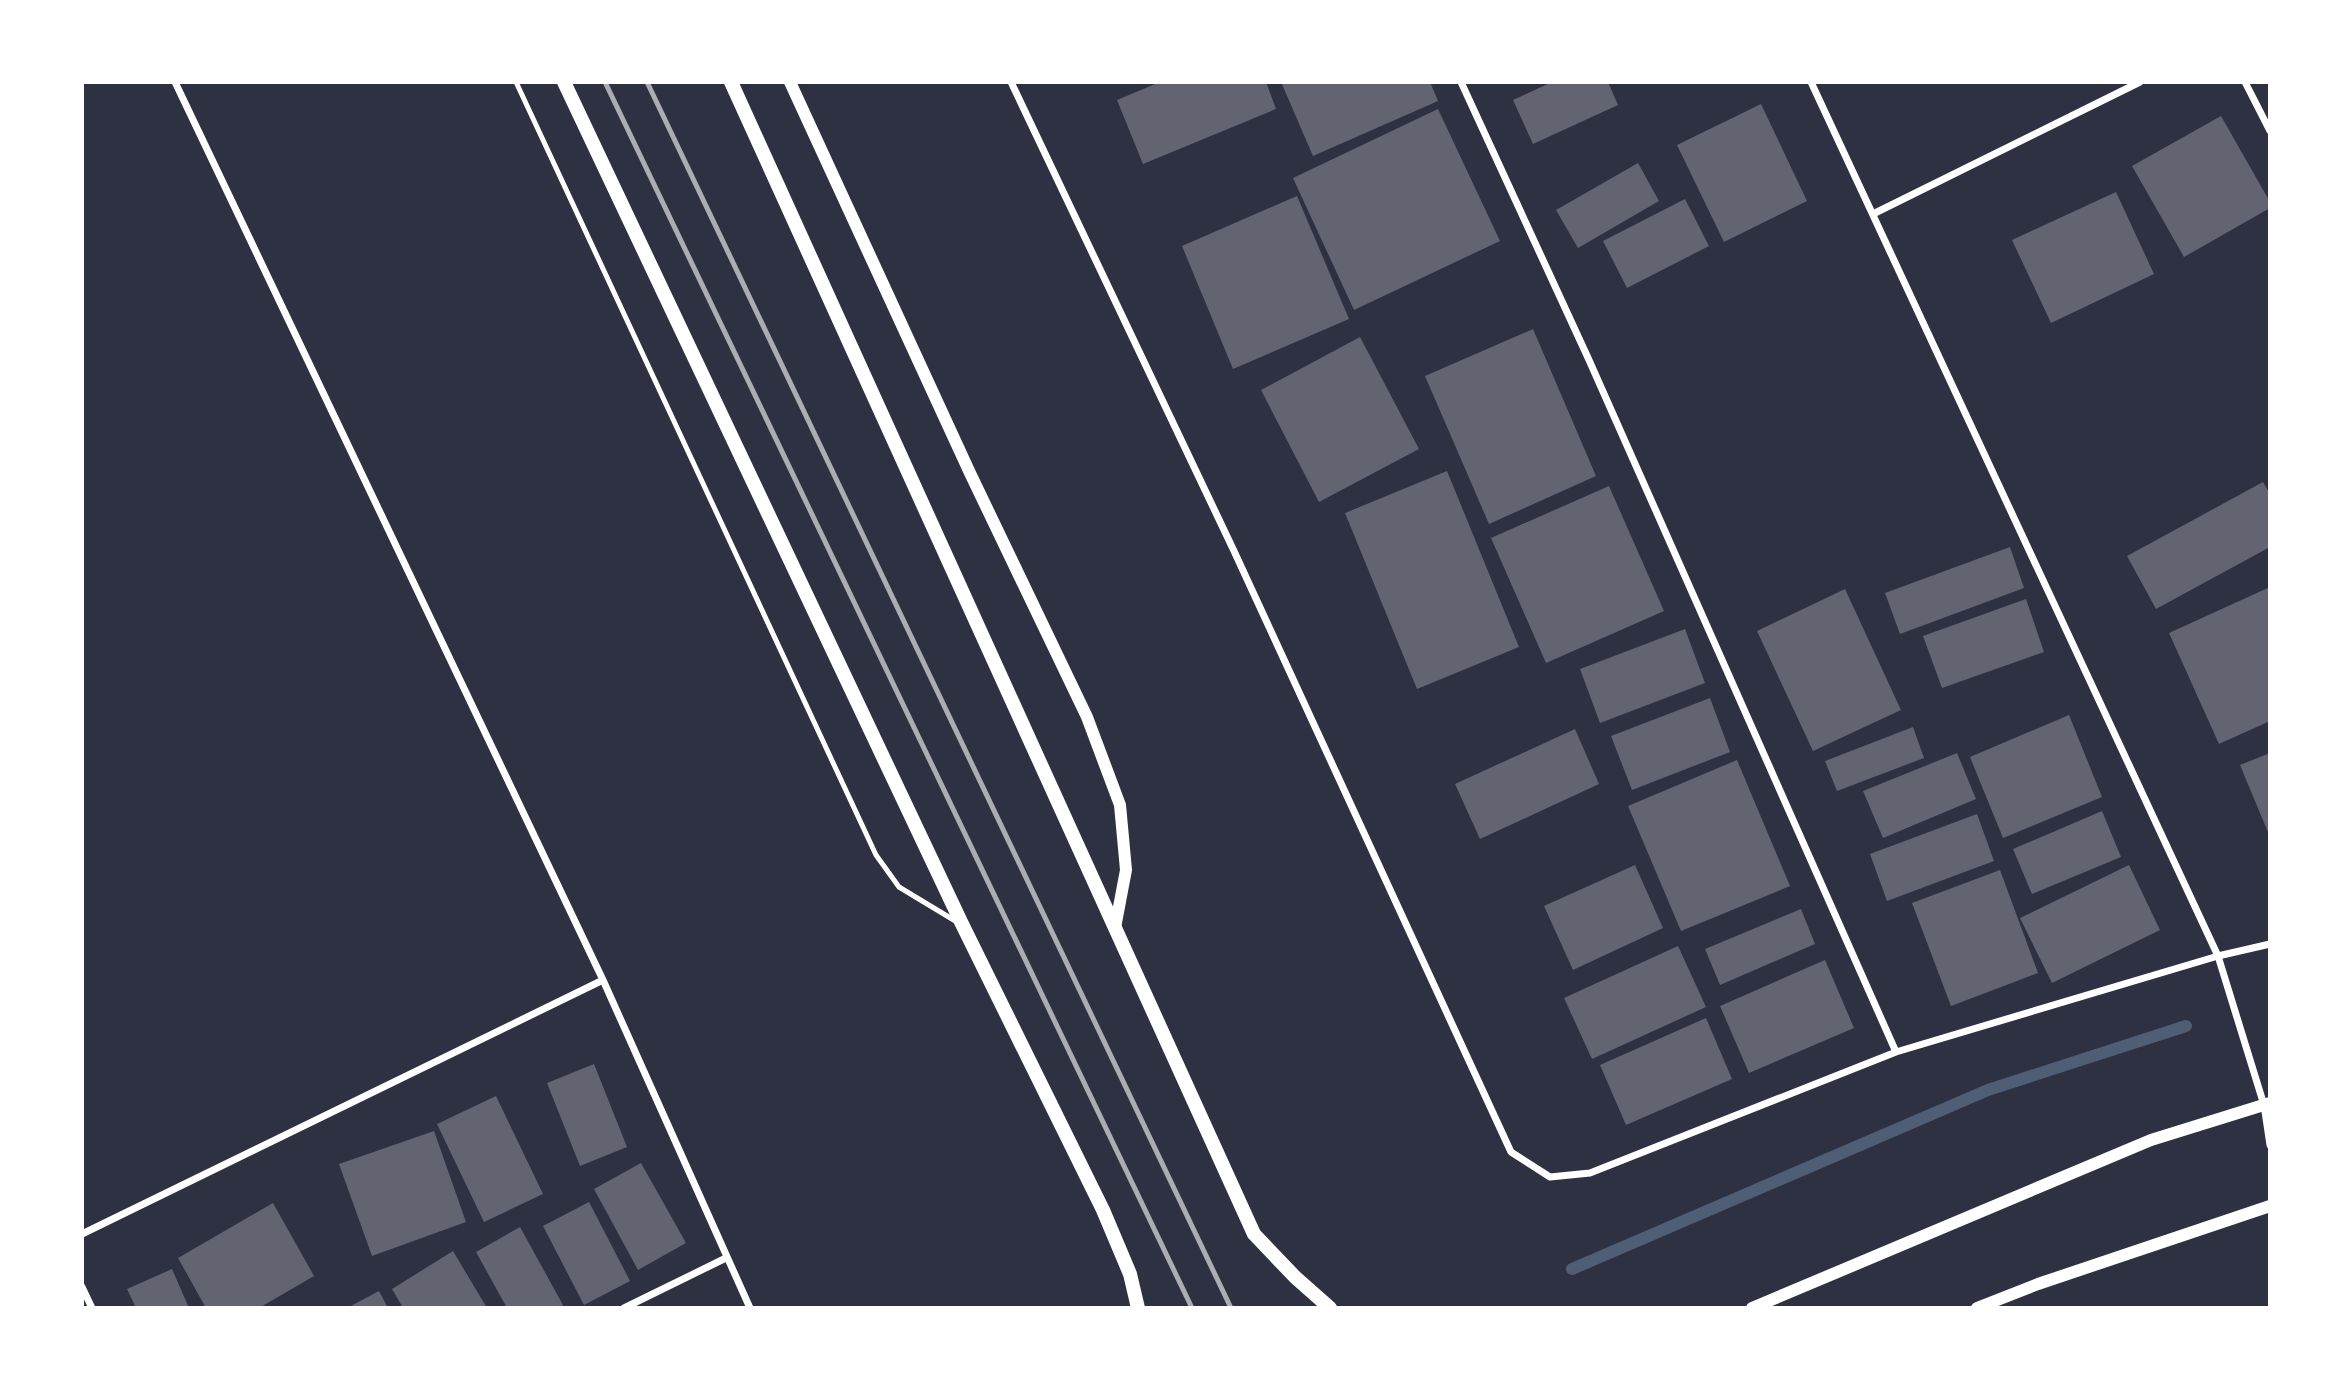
<svg xmlns="http://www.w3.org/2000/svg" width="2352" height="1390" font-family="Raleway,sans-serif">
<rect width="100%" height="100%" fill="#2d3142"/>
<g fill="none" stroke-linecap="round" stroke-linejoin="round">
<path stroke="#4f5d75" stroke-width="12" d="M1572 1269 1988 1090 2186 1026"/>
</g>
<path fill="#626471" d="M1160 82H1266L1276 109 1143 164 1117 100Z
M1281 82H1430L1438 101 1313 156Z
M1552 82H1608L1618 105 1533 144 1513 100Z
M1761 104 1807 201 1724 242 1677 145Z
M1438 109 1500 241 1354 310 1293 178Z
M2221 116 2270 202V208L2184 257 2132 166Z
M1638 163 1659 201 1578 248 1556 210Z
M2116 192 2154 274 2051 323 2012 240Z
M1297 196 1349 319 1233 369 1182 246Z
M1685 199 1709 246 1627 288 1603 241Z
M1533 329 1596 476 1489 524 1425 376Z
M1360 337 1419 449 1319 502 1261 390Z
M1447 471 1519 647 1417 689 1345 513Z
M2263 482 2270 494V547L2156 609 2127 556Z
M1609 486 1664 611 1546 663 1491 538Z
M2010 547 2024 588 1900 634 1885 593Z
M2270 587V721L2219 744 2169 633Z
M1845 589 1901 710 1813 751 1757 631Z
M2026 599 2044 652 1942 688 1923 636Z
M1685 629 1705 683 1600 723 1580 669Z
M1710 698 1730 752 1632 790 1611 736Z
M2069 715 2102 797 2003 838 1970 757Z
M1913 727 1924 758 1837 791 1825 761Z
M1575 729 1599 784 1480 839 1455 784Z
M1957 753 1976 799 1883 838 1863 791Z
M2270 753V837L2240 765Z
M1737 760 1790 886 1681 931 1628 806Z
M2102 811 2121 857 2032 894 2013 849Z
M1977 814 1994 861 1887 901 1870 854Z
M1635 865 1663 928 1573 970 1544 906Z
M2129 865 2160 930 2052 983 2020 918Z
M2000 870 2038 973 1951 1006 1912 903Z
M1801 909 1815 944 1720 985 1705 949Z
M1678 946 1706 1007 1592 1059 1564 998Z
M1825 960 1854 1028 1749 1073 1720 1006Z
M1706 1018 1732 1079 1626 1125 1600 1065Z
M594 1064 627 1147 580 1166 547 1083Z
M496 1096 543 1194 484 1222 437 1124Z
M434 1131 466 1222 372 1256 339 1164Z
M641 1163 686 1243 638 1270 594 1189Z
M589 1202 630 1281 584 1305 543 1226Z
M273 1203 314 1276 259 1308H206L178 1258Z
M520 1227 563 1305 558 1308H507L476 1252Z
M453 1251 487 1308H403L392 1289Z
M172 1269 189 1308H136L127 1289Z
M379 1291 388 1308H347Z"/>
<g fill="none" stroke-linecap="round" stroke-linejoin="round">
<path stroke="#fff" stroke-width="5" d="M516 82 876 855 899 887 957 922"/>
<path stroke="#fff" stroke-width="7" d="M175 82 603 980 750 1308
M1011 82 1234 551 1511 1152 1550 1177 1590 1173 1896 1052 2218 956 2270 944
M1461 82 1589 360 1896 1052
M1811 82 2218 956 2264 1105 2270 1145
M2245 82 2270 131
M1873 214 2140 82
M82 1234 603 980
M82 1287 92 1308
M624 1308 726 1258"/>
<path stroke="#fff" stroke-width="12" d="M790 82 970 473 1087 717 1120 805 1126 870 1115 928
M1752 1308 2151 1140 2270 1103
M1977 1308 2038 1284 2270 1206"/>
<path stroke="#fff" stroke-width="14" d="M564 82 962 924 1103 1210 1130 1274 1138 1308
M731 82 1254 1234 1295 1277 1330 1308"/>
<path stroke="#abadb3" stroke-width="5" d="M605 82 1192 1308
M647 82 1231 1308"/>
</g>
<rect width="2352" height="1390" fill="none" stroke="#ffffff" stroke-width="168"/>
</svg>
